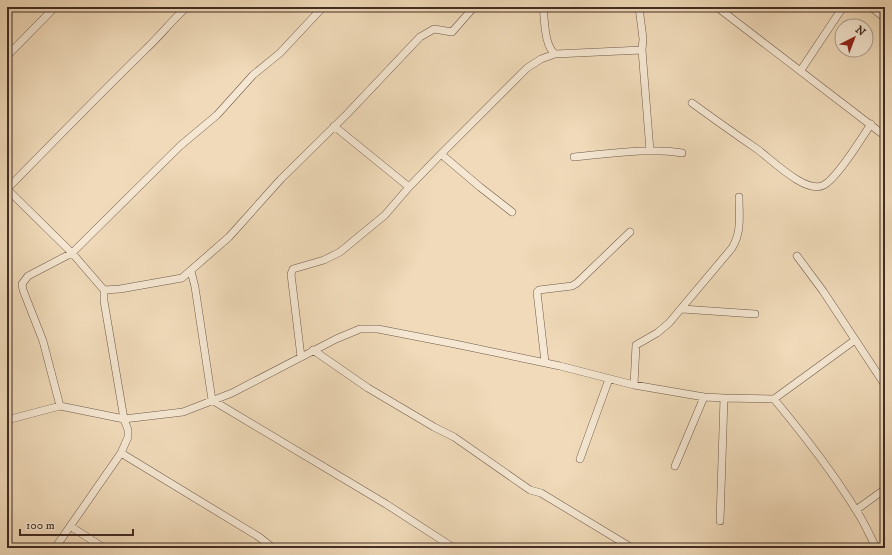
<svg xmlns="http://www.w3.org/2000/svg" width="892" height="555" font-family="'IM FELL DW Pica',serif">
<rect width="100%" height="100%" fill="#f0dab9"/>
<filter id="stains"><feTurbulence type="fractalNoise" baseFrequency=".005" numOctaves="4"/><feColorMatrix values="0 0 0 0 .2 0 0 0 0 .09 0 0 0 0 .02 0 0 0 .5 -.17"/></filter>
<radialGradient id="worn" r=".72"><stop offset=".6" stop-color="#630" stop-opacity="0"/><stop offset="1" stop-color="#630" stop-opacity=".3"/></radialGradient>
<g fill="none" stroke-linecap="round" stroke-linejoin="round">
<g stroke="#6e5849" stroke-width="8">
<path id="street" d="M543 7C545 21 544 45 555 54L642 50
M639 7 643 39 642 50 650 151
M717 7 885 136
M871 7 885 18
M7 56 55 7
M801 70 843 7
M692 103C714 119 735 134 757 149 771 159 806 195 824 185 838 177 861 139 871 124
M334 126 409 187
M441 154 480 187 512 212
M574 157C609 154 647 147 682 153
M7 189 72 253 104 290V301L124 419 128 430V437L121 453 55 548
M7 189C53 142 99 95 147 48 161 35 172 20 187 7
M797 256 823 291 885 385
M191 271 195 287 212 400 386 504 454 548
M104 290 120 289 182 278 229 237 281 179 347 114 420 37 434 29 452 32 474 7
M682 309 755 314
M313 350 368 388 434 427 454 437 530 490 541 493 632 548
M301 357 291 274 293 269 324 260 340 252 385 215 409 187 441 154 527 68 541 59 555 54
M545 362 537 292 539 290 572 286 577 283 630 232
M634 385 636 345 657 333 669 323 732 248C742 232 739 215 739 197
M774 399C803 434 832 471 856 510 864 522 870 535 876 548
M60 406 43 341 23 290 22 284 28 276 72 253 180 146 217 115 253 75 280 53 323 7
M7 420 60 406 124 419 183 412 232 393 336 339 360 329H378L455 344 560 366 634 385 704 397 724 398 774 399 855 340
M121 453 259 537 273 548
M580 459 609 379
M675 466 704 397
M856 510 885 489
M720 521 724 398
M70 526 104 548"/>
</g>
<use href="#street" stroke="#f5e7d2" stroke-width="7"/>
</g>
<rect width="892" height="555" fill="none" stroke="#f0dab9" stroke-width="24"/>
<rect x="8" y="8" width="876" height="539" fill="none" stroke="#422d24" stroke-width="2"/>
<rect x="12" y="12" width="868" height="531" fill="none" stroke="#422d24"/>
<g transform="translate(854 38) rotate(42)"><circle r="19" fill="#f5e7d2" stroke="#ad9d8c"/>
<path d="M0-3L7 15L0 10L-7 15Z" fill="#8f2418"/>
<text y="-6" font-size="11" font-weight="bold" text-anchor="middle" fill="#422d24">N</text>
</g>
<path d="M20 529v6h113v-6" fill="none" stroke="#422d24" stroke-width="2"/>
<text x="26" y="529" font-size="12" fill="#422d24" stroke="#f5e7d2" stroke-width="3" paint-order="stroke">100 m</text>
<rect width="100%" height="100%" filter="url(#stains)"/>
<rect width="100%" height="100%" fill="url(#worn)"/>
</svg>
